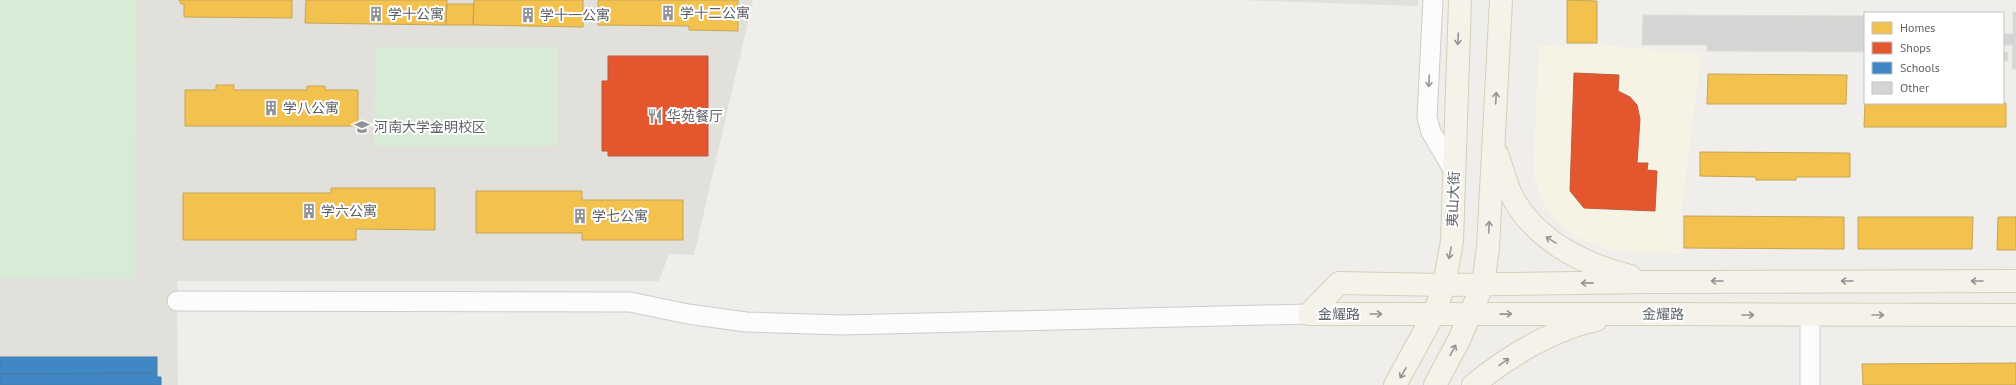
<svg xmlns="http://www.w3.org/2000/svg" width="2016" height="385" font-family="'PT Sans','Noto Sans SC',sans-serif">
<rect width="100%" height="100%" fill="#efeeea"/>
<path fill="#f7f3e4" d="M1602 45 1701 54 1682 206 1681 254 1618 252 1582 240 1567 230 1545 206 1533 176 1539 46Z"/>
<path fill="#e2e0da" d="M0 0H753L694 255 669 254 659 281H177L178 385H0Z
M1238 0H1418V6Z"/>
<path fill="#d8ebd6" d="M0 0H137L135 279 0 278Z
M375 47H558V146H374Z"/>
<path fill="#f2c14e" stroke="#c6a556" d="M179 0H292V18L184 17V4H181Z
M306 0H447L446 25 305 23Z
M474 0H583V27L473 25Z
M598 0H738V31L689 30V26L598 25Z
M1567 0 1597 1V43H1567Z
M447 4H474L473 25H446Z
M1708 74 1847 75 1846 104H1707Z
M216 85H234V90H307V86H325V90H358V126H185V90H216Z
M1865 102 2006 103V127H1864Z
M1700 152 1850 153V177H1796V180H1756V177L1700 176Z
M331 188H435V230L356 229V240H183V193H331Z
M476 191H582V200H683V240H582V233H476Z
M1684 216 1844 217V249L1684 248Z
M1858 217H1973L1972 249H1858Z
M1998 217H2016V250H1997Z
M2016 363V385H1863L1862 364Z"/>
<path fill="#e4572e" stroke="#bc5b3f" d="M608 56H708V156H608V151H602V81H608Z
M1574 73 1619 75 1618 91 1630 97 1637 105 1640 119 1637 163H1648L1647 170 1657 171 1655 211 1584 208 1570 191Z"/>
<path fill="#3f88c5" stroke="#497da9" d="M0 357H157V373L0 374Z
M157 373V377H161V385H0V374Z"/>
<path fill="#d6d5d3" stroke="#deddd9" d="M2013 12H2016V69H2012L2013 45H2003V34H2013Z
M1643 15 1865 16V52L1707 51V45H1642Z
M2003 52H2008V61H2003Z"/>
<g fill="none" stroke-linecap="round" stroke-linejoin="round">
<g stroke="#cbcccc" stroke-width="21">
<path id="minor" d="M1433 0 1427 117 1431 132 1454 171
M177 301 630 302 688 314 746 322 842 325 1309 314
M1810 385V315"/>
</g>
<g stroke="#d7ceb8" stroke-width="24">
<path id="major" d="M1497 154C1502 167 1505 180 1510 192 1532 239 1582 264 1630 276
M1309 314 1339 283 1444 285 1651 282 2016 281
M1309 314C1545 313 1780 315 2016 315
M1395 385 1434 314 1444 285 1452 241 1460 0
M1435 385 1459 340 1483 284 1488 248 1501 0
M1473 385C1509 356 1551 330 1596 320"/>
</g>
<use href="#minor" stroke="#fdfcfc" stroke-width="19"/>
<use href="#major" stroke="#f4f2e9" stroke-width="22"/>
</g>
<defs><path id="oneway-shaft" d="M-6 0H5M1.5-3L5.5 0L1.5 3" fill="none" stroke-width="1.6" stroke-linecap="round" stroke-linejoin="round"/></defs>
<g stroke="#939595">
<use href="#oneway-shaft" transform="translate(1458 39) rotate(93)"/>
<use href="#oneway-shaft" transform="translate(1496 98) rotate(-87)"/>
<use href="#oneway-shaft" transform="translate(1489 227) rotate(-87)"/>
<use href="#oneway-shaft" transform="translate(1551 240) rotate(-148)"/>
<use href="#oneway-shaft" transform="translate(1450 253) rotate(101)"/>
<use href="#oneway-shaft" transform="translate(1717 281) rotate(180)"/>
<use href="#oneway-shaft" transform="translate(1847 281) rotate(180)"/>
<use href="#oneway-shaft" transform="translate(1977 281) rotate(-180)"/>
<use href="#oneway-shaft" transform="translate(1587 283) rotate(179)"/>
<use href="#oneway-shaft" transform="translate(1376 314)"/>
<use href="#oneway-shaft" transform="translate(1506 314) rotate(-1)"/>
<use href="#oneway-shaft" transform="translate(1748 315)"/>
<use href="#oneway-shaft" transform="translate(1878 315)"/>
<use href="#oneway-shaft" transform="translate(1453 350) rotate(-62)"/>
<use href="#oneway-shaft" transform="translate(1504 362) rotate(-35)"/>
<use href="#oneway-shaft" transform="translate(1403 373) rotate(120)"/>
</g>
<use stroke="#96999c" href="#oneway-shaft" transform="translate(1429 81) rotate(93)"/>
<defs>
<g id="building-bare" transform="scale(1.2)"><path d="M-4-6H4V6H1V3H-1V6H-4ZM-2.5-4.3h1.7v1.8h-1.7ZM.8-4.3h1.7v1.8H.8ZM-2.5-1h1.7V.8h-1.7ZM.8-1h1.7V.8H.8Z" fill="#919496" stroke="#fff" stroke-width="2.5" paint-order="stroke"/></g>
<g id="restaurant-bare" transform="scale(1.2)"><path d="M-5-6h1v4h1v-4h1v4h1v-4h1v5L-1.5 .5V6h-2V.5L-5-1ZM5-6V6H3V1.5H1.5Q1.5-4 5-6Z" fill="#919496" stroke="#fff" stroke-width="2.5" paint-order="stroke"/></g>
<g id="university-bare" transform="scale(1.2)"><path d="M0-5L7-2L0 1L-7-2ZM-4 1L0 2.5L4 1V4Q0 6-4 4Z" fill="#919496" stroke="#fff" stroke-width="2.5" paint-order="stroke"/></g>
</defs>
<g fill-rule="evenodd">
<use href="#building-bare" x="668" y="13"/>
<use href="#building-bare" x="376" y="14"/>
<use href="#building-bare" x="528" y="15"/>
<use href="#building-bare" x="271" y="108"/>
<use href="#restaurant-bare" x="655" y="116"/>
<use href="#university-bare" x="362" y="127"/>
<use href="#building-bare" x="309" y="211"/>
<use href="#building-bare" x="580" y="216"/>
</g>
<g text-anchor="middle" stroke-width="4" stroke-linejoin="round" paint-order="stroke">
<g font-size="14" fill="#5f6368" stroke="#fff" text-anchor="start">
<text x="680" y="18">学十二公寓</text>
<text x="388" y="19">学十公寓</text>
<text x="540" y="20">学十一公寓</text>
<text x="283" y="113">学八公寓</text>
<text x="667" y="121">华苑餐厅</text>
<text x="374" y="132">河南大学金明校区</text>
<text x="321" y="216">学六公寓</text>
<text x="592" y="221">学七公寓</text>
</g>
<g font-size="14" fill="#5f6368" stroke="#fff">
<text transform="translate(1453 199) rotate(-88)" y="5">夷山大街</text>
<text x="1339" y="319">金耀路</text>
<text transform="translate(1663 314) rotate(1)" y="5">金耀路</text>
</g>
</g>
<rect x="1864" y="12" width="140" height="92" fill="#ffffff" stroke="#bfc1c3"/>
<rect x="1872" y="22" width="20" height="12" fill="#f2c14e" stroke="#bfc1c3"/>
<text x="1900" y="32" font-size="12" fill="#5f6368">Homes</text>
<rect x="1872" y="42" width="20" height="12" fill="#e4572e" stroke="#bfc1c3"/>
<text x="1900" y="52" font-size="12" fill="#5f6368">Shops</text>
<rect x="1872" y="62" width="20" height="12" fill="#3f88c5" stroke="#bfc1c3"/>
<text x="1900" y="72" font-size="12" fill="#5f6368">Schools</text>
<rect x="1872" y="82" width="20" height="12" fill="#d6d5d3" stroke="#bfc1c3"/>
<text x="1900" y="92" font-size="12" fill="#5f6368">Other</text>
</svg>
